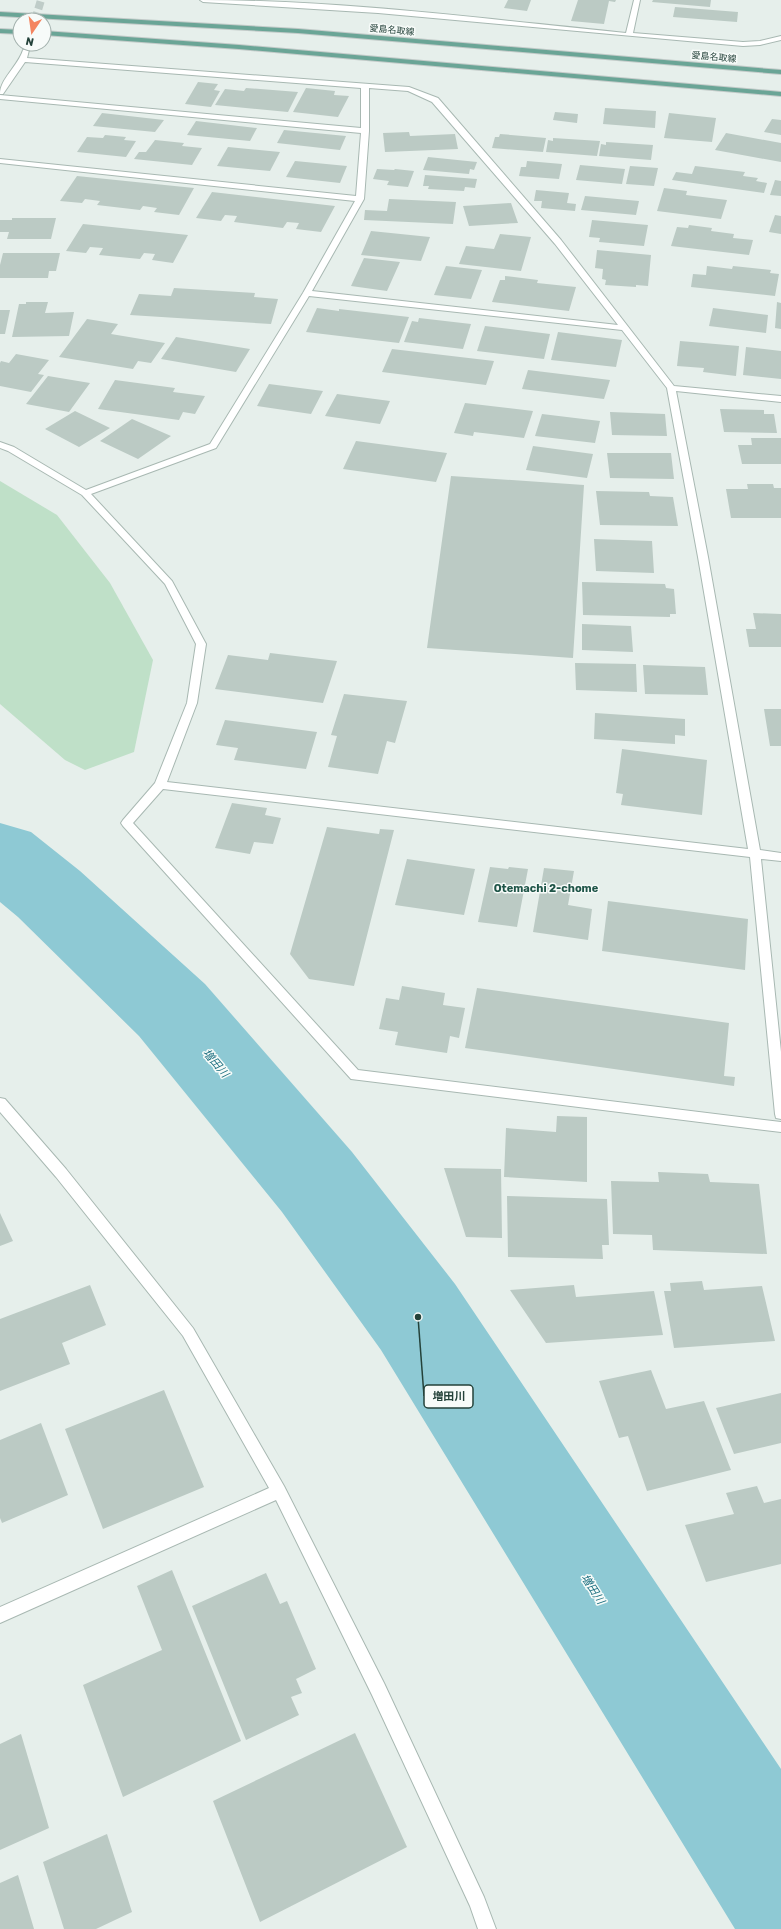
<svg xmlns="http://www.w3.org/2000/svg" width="781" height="1929" font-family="Rubik,'Noto Sans JP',sans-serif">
<rect width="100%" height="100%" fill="#e6efeb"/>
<path fill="#bfe0c8" d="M0 481 57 515 110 583 153 660 134 752 85 770 65 760 0 704Z"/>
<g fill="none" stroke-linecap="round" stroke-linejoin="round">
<path fill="#8ec9d4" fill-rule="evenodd" d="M0 823 31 832 80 871 205 984 352 1152 455 1284 781 1769V1929H735L381 1350 282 1212 139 1036 18 917 0 902Z"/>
</g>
<path fill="#bbcac4" d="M508 0H531L527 11 504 8Z
M578 0H616L615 2 609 1 604 24 571 21Z
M653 0H711L710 7 652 2Z
M675 7 738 12 737 22 673 17Z
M198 82 218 84 214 90 220 91 211 107 185 104Z
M246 88 298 92 288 112 215 105 225 89 244 91Z
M306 88 335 91 334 95 349 96 338 117 293 112Z
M605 108 656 111 655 128 603 124Z
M555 112 578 114 577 123 553 120Z
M102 113 164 120 155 132 93 126Z
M669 113 716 118 712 142 664 138Z
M772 119 781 120V135L764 132Z
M196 121 257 128 250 141 187 135Z
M284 130 346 136 340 150 277 143Z
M409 132 410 136 455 134 458 149 385 152 383 133Z
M726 133 781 143V162L715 150Z
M500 134 546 138 543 152 492 148 495 137H499Z
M105 135 126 137 124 140 136 141 126 157 77 152 87 137 103 138Z
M553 138 600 141 597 156 546 152 548 140 553 141Z
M155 140 184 143 182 146 202 148 192 165 134 159 139 152H146Z
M606 142 653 145 651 160 599 156 601 144 606 145Z
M228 147 280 152 270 171 217 166Z
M428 157 477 162 474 170 470 169 469 174 423 170Z
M295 161 347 166 340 183 286 177Z
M527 161 562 164 559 179 519 176 521 167H526Z
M580 165 625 169 622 184 576 180Z
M630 166 658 168 654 186 626 184Z
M695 166 745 172 743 176 758 178 756 181 767 183 764 193 672 180 676 172 692 174Z
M377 169 394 170 395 169 414 171 408 187 387 185 389 181 373 179Z
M425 175 477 179 475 188 465 187 464 191 428 189 429 186H423Z
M77 176 194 188 179 215 154 212 157 208 143 206 140 210 97 205 100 201 85 199 82 203 60 201Z
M775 180 781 181V196L770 195Z
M664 188 687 191 686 195 727 200 721 219 657 211Z
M536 190 569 193 567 203 576 204 575 211 541 208 542 201H534Z
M212 192 335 206 321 232 296 229 299 223 287 222 283 228 234 222 237 216 225 215 221 221 196 218Z
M585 196 639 201 636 215 581 210Z
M389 199 456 202 453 224 364 220 365 210 387 211Z
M511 203 518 223 469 226 463 206Z
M775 215 781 216V234L769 232Z
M12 218H56L51 239H7L9 232H0V220H12Z
M592 220 648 225 644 246 599 242 600 238 589 237Z
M83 224 188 235 173 263 152 260 155 254 144 253 140 259 99 255 103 248 90 247 86 253 66 251Z
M689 225 712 228 711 231 734 234 733 238 753 240 749 255 671 246 677 227 688 228Z
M371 231 430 237 421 261 361 255Z
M500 234 531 237 521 271 459 264 466 246 494 249Z
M597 250 651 255 648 286 636 285V287L605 285 606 280 602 279 603 269 595 268Z
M3 253H60L56 271H49L48 278H0V265Z
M364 258 400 262 387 291 351 286Z
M446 266 482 270 471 299 434 295Z
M707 266 732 269 733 266 771 270 770 273 779 274 775 296 691 287 693 274 706 275Z
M505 276 538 280 537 283 576 287 569 311 492 302 500 280H505Z
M174 288 255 293 254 297 278 299 271 324 130 315 139 294 171 296Z
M26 302H48L45 313 74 312 69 336 12 337 19 304H26Z
M777 302 781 303V329L775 328Z
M317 308 339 311V309L409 317 399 343 306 332Z
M713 308 768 315 766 333 709 326Z
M0 310H10L5 334H0Z
M419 318 471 324 463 349 404 342 412 321 418 322Z
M87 319 118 324 111 334 165 343 151 363 138 361 133 369 59 357Z
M485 326 550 334 544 359 477 351Z
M558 332 622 340 616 367 551 360Z
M176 337 250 349 236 372 161 359Z
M680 341 739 346 736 376 703 372 704 368 677 366Z
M746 347 781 351V379L743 375Z
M392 349 494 361 486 385 382 372Z
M16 354 49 360 38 374 44 375 31 392 0 386V363L1 361 9 363Z
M528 370 610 380 604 399 522 389Z
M48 376 90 383 69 412 26 404Z
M115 380 175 388 173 392 205 396 195 414 183 412 179 420 98 409Z
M269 384 323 391 311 414 257 406Z
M337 394 390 401 380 424 325 416Z
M465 403 533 411 524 438 474 432 473 436 454 433Z
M720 409 764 410V414H774L777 433 724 432Z
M75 411 110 428 79 447 45 429Z
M610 412 665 414 667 436 612 435Z
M542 414 600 421 595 443 535 436Z
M132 419 171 436 138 459 100 441Z
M751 438H781V464H742L738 445H752Z
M356 441 447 453 436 482 343 469Z
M533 446 593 454 587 478 526 470Z
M607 453H671L674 479 610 478Z
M451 476 584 485 573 658 427 648Z
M747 484H773L774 488H781V518H731L726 489H748Z
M596 491 649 492 650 496 673 497 678 526 600 525Z
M594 539 652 541 654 573 596 571Z
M582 582 665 584 666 588 674 589 676 614H670V617L583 615Z
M753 613 781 614V647H749L746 629H756Z
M582 624 631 626 633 652 582 650Z
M270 653 337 661 323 703 215 689 228 655 268 660Z
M575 663 636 664 637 692 576 690Z
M643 665 705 667 708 695 645 694Z
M344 694 407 701 395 743 387 741 378 774 328 767 337 736 331 735Z
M764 709H781V746H770Z
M595 713 685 719V736L675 735V744L594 739Z
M225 720 317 732 306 769 234 760 238 748 216 745Z
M622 749 707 760 702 815 621 805 623 794 616 793Z
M232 803 267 808 265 815 281 818 273 844 254 842 250 854 215 848Z
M327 827 379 834 380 829 394 830 354 986 309 979 290 954Z
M407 859 475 869 464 915 395 905Z
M490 867 508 869 509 867 528 869 517 927 478 922Z
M544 868 574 871 568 905 592 909 588 940 533 932Z
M608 901 748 919 745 970 602 951Z
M402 986 445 993 443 1005 465 1008 459 1038 450 1036 447 1053 395 1045 398 1032 379 1029 386 998 399 1000Z
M477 988 729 1023 724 1076 735 1077 734 1086 465 1048Z
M557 1116 587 1117V1182L504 1177 506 1128 556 1132Z
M444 1168 501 1169 502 1238 466 1237Z
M658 1172 708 1174 710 1182 759 1184 767 1254 653 1250 652 1235 613 1234 611 1181 659 1182Z
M507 1196 607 1199 609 1245H602L603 1259 508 1257Z
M0 1213 13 1241 0 1246Z
M702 1281 704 1290 762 1286 775 1341 674 1348 664 1291H671L670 1283Z
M90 1285 106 1325 62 1343 70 1364 0 1391V1319Z
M574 1285 576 1297 654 1291 663 1335 546 1343 510 1290Z
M651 1370 666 1409 704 1401 731 1470 647 1491 628 1436 619 1438 599 1381Z
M164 1390 204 1487 103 1529 65 1429Z
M781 1393V1443L734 1454 716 1408Z
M41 1423 68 1495 2 1523 0 1518V1440Z
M757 1486 764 1503 781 1499V1564L706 1582 685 1525 734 1514 726 1493Z
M172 1570 241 1741 123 1797 83 1685 162 1650 137 1586Z
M266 1573 280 1604 287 1601 316 1669 296 1679 302 1693 291 1697 299 1715 246 1740 192 1606Z
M355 1733 407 1847 260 1922 213 1801Z
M21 1734 49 1828 0 1850V1744Z
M107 1834 132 1912 96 1929H64L43 1862Z
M18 1875 34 1929H0V1883Z"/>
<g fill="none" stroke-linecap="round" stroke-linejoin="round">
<path stroke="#bfccc8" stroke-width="8" stroke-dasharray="8 3.5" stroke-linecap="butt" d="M35 20 41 0
M26 50 28 44"/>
<g stroke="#a8b8b2" stroke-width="2">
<path id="minor" d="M200 0C342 0 485 19 626 33L634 0H640L633 33 743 42 760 41 781 36V40L760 45 743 46 378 13 203 2Z
M26 48 29 50 27 58 409 87 438 98 561 240 674 386 781 396V402L676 391 708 557 760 850 781 853V861L761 859 781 1052V1119L776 1118 775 1114 750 857 163 789 133 823 358 1070 781 1122V1132L351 1079 123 826 121 823 123 820 155 783 187 703 196 644 165 584 82 495 8 451 0 448V442L14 447 86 490 210 444 303 293 355 201 0 163V159L356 196 361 133 0 99V95L361 128V88L25 62 3 94H0C0 79 18 66 23 50ZM369 88 408 91 432 102 555 244 618 325 312 291 364 199 369 131ZM309 296 622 330 667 388 698 557 748 849 167 782 197 703 206 644 172 581 91 494 216 448Z
M0 1098 5 1099 66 1169 193 1328 284 1486 384 1683 484 1897 496 1929H478L470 1906 372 1695 276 1500 0 1623V1607L269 1488 183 1336 56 1177 0 1112Z"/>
</g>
<g stroke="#c2cac8" stroke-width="2">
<path id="major" d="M0 12 298 29 781 70V74L298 33 0 16Z
M0 29 20 30V34L0 33Z
M44 31 239 45 781 92V96L239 49 44 35Z"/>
</g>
<use href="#minor" fill="#fff" fill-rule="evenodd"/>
<use href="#major" fill="#6aa596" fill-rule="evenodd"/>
</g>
<g text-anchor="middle" stroke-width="3" stroke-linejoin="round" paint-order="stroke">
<g font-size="9" fill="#24423a" stroke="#f7fbf9">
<text transform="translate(392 30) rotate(5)" y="3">愛島名取線</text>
<text transform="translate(714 57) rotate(5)" y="3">愛島名取線</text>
</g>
<g font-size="11" font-weight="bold" fill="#1f5548" stroke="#f7fbf9">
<text x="546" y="892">Otemachi 2-chome</text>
</g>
<g font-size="11" font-style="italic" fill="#1c6f80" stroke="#f7fbf9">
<text transform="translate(216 1063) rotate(50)" y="4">増田川</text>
<text transform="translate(593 1589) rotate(57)" y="4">増田川</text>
</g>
</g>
<path fill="none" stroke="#24423a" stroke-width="1.5" d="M418 1317L424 1396"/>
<circle fill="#24423a" stroke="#f7fbf9" stroke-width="1.5" cx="418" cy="1317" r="4"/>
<rect fill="#f7fbf9" stroke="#24423a" stroke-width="1.5" x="424" y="1385" width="49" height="23" rx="4"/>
<g font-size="11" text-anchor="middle" font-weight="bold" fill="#24423a">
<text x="449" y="1400">増田川</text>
</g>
<g transform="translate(32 32) rotate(193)"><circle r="19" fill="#f7fbf9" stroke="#a3b1ad"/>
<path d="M0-3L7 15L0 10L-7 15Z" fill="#f4845f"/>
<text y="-6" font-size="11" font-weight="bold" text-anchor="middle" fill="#24423a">N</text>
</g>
</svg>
